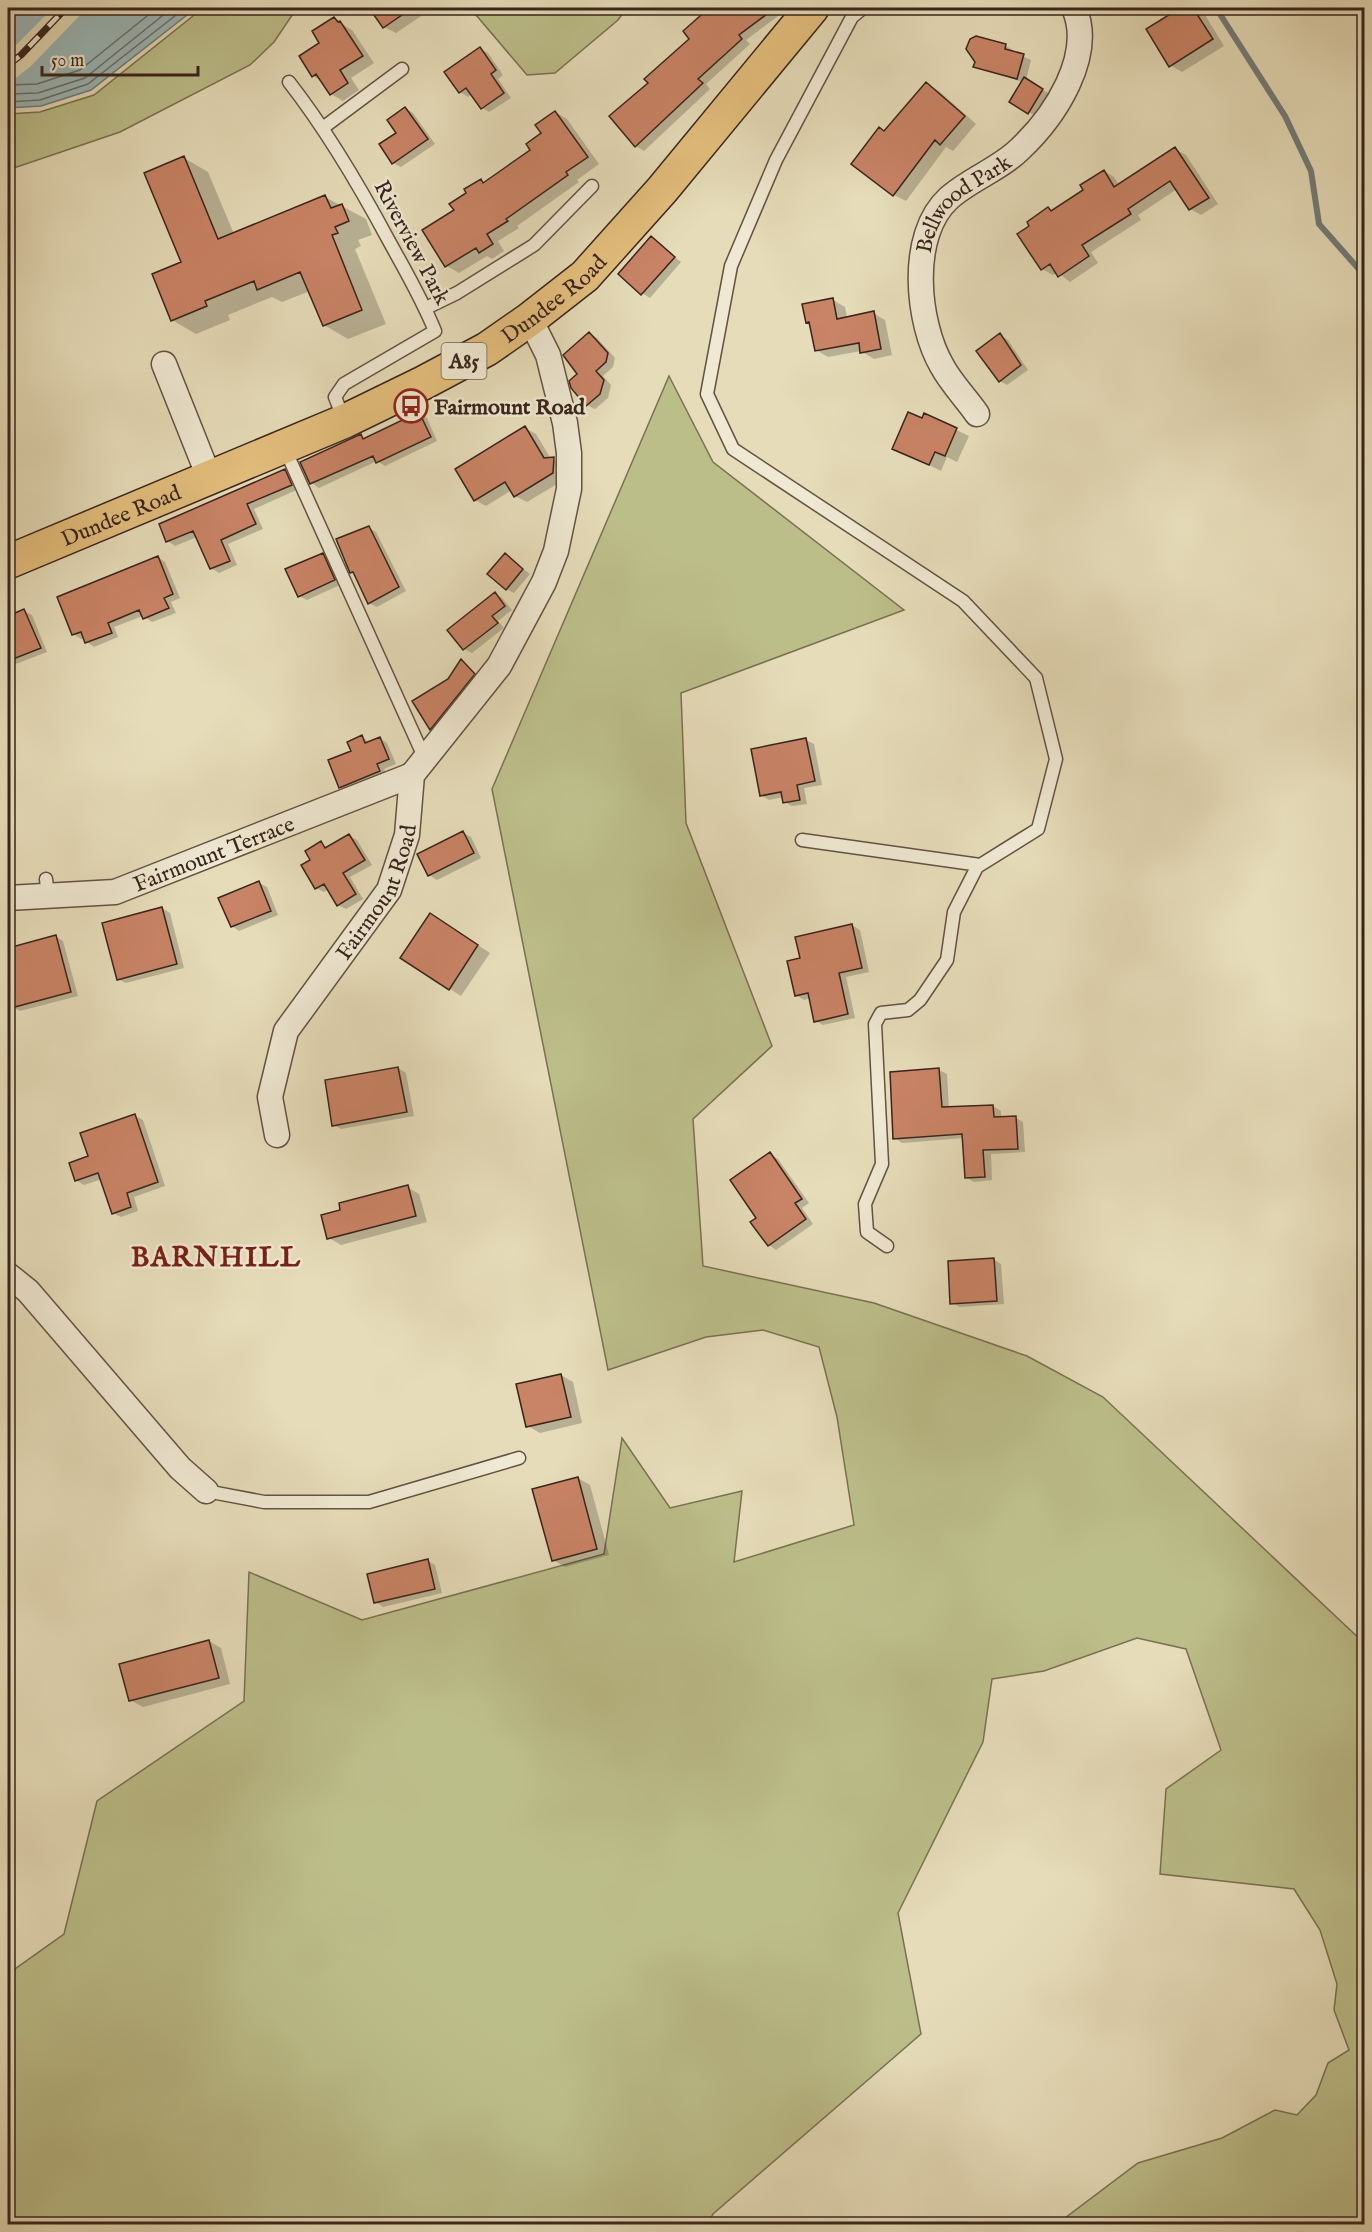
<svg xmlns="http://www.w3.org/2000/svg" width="1372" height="2232" font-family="'IM FELL English',serif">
<rect width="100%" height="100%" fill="#e6dcb9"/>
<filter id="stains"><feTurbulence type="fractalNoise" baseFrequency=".00333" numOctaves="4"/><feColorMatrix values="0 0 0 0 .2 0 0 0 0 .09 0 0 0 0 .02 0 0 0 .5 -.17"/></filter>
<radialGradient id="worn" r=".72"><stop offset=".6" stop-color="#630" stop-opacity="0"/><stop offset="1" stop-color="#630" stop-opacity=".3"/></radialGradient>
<path fill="#bcbe8a" stroke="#7a7152" stroke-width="1.5" d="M203 8H297L274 42 250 65 120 132 8 170V114L40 112 94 95Z
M470 8H627L618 20 555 73 527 75Z
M669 376 713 462 904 610 681 693 686 823 772 1046 693 1119 703 1266 874 1303 1027 1356 1103 1397 1364 1643V2224H1057L1138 2163 1222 2138 1275 2110 1297 2115 1316 2095 1328 2063 1349 2050 1334 2010 1337 1984 1320 1930 1294 1889 1160 1874 1166 1789 1221 1750 1186 1649 1137 1638 1044 1671 992 1679 983 1742 898 1913 921 2034 713 2214 708 2224H8V1974L64 1934 97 1801 244 1701 249 1572 362 1620 604 1554 622 1438 670 1508 742 1491 734 1562 854 1525 837 1417 819 1347 763 1330 706 1337 608 1370 492 789Z"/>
<path fill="#9bb9ba" stroke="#737d7a" stroke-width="1.5" d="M8 8H196L91 90 41 106 8 108Z"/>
<path fill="#e6dcb9" d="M53 8H87L31 66 8 84V53Z"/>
<path fill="#0003" d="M371 8H433L396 33 384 27Z
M711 8H789L746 40 750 44 706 84 710 89 644 151 636 146 650 83 691 39 685 32Z
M1183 8H1197L1202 10 1224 46 1182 72 1170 65 1148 29Z
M334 19 352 30 374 63 351 78 359 90 343 101 331 94 323 82 313 76 321 43Z
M1006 46 1013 50V52L1031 60 1026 80 1050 94 1037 117 1011 101 1022 82 975 66Z
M480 49 488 53 503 75 498 79 511 98 489 112 482 108 472 94 468 97 460 92Z
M927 84 939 91 976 124 953 151 946 147 906 201 894 195 885 132Z
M405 108 413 113 435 144 401 167 393 163 398 133Z
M555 112 567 119 599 164 577 180 579 182 517 226 519 228 498 241 504 251 492 259 487 256 459 273 447 266 424 230 456 211 481 180 486 183 532 150Z
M1175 149 1186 155 1218 204 1201 215 1190 209 1177 189 1138 215 1141 220 1091 252 1098 263 1070 282 1057 272 1053 275 1042 269 1031 226 1048 209 1052 211 1086 190 1104 171 1114 177 1119 185Z
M184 158 208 172 234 234 325 197 366 219 372 235 358 240 361 246 355 249 386 324 348 339 324 325 310 291 282 302 272 297 228 315 230 320 196 334 172 320 183 263Z
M651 238 681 262 650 298 642 293Z
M833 300 845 307 847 318 873 313 885 320 892 355 874 359 861 351 828 357 816 350 811 325 807 322Z
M589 333 597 338 615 358 613 367 603 376 611 385 608 398 595 409 587 405 579 374Z
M1000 335 1008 340 1028 370 1007 385 1000 381Z
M419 414 427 418 437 441 385 466 377 461 319 488 312 483 361 436 366 439Z
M925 415 969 436 957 462 947 457 941 471 894 448Z
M525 428 536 434 551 459 565 465 564 480 527 502 515 496 512 490 486 506 475 500Z
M285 470 292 475 299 489 254 509 263 529 228 544 237 565 219 573 211 568 197 537 175 546 168 541Z
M369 528 376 532 406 591 377 607 369 603 356 575 351 572Z
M323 554 330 559 342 584 307 600 299 596Z
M505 555 530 574 514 593 506 589Z
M158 557 165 562 180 598 171 602 176 613 152 622 143 616 114 627 118 637 94 647 87 642 85 637 81 639 73 634Z
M495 594 502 598 512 610 498 621 504 628 472 653 464 649Z
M24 611 32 615 47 652 8 667V618Z
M462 661 481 679 438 733 431 728 449 680Z
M362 737 369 742 380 739 387 743 396 764 384 769 387 775 348 792 340 787 353 751Z
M806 740 814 744 822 785 804 788 807 804 792 806 785 802 784 797 769 800 761 795Z
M463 833 471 837 481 858 437 880 429 875Z
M349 836 357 840 372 865 350 877 363 899 346 909 338 905 329 889 324 892 316 888 312 860 321 843 329 848Z
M259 883 267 887 278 915 239 931 232 926Z
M162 908 170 913 184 968 126 983 118 979Z
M443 922 490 953 461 996 450 989Z
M852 925 860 930 869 972 846 977 855 1018 823 1025 816 1021 810 998 804 1000 796 995 801 959Z
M55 936 63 941 78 996 20 1011 12 1007 8 989V949Z
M398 1068 406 1073 414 1116 341 1129 334 1125Z
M939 1070 947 1074 949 1108 993 1106 1001 1111V1118H1016L1023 1122 1025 1152 991 1154 992 1180 974 1182 966 1177 964 1138 902 1143 895 1138Z
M135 1116 143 1120 165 1186 134 1197 138 1211 121 1217 113 1213 102 1179 84 1185 76 1180 90 1157Z
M770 1154 778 1159 809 1203 802 1208 813 1224 776 1250 769 1245 758 1218Z
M407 1187 419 1194 427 1222 341 1245 329 1238 342 1212Z
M993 1259 1001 1264 1004 1304 960 1307 952 1303Z
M561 1375 573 1382 582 1423 540 1433 528 1426Z
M578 1478 590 1485 609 1555 565 1567 553 1560Z
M428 1561 435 1565 442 1593 383 1607 376 1602Z
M209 1641 221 1648 230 1684 143 1707 130 1700Z"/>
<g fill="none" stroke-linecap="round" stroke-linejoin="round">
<path stroke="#6a6e6a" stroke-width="1.5" d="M8 85 37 84 80 70 157 8
M8 94 38 93 85 78 172 8
M8 102 40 100 88 84 185 8"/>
<path stroke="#737d7a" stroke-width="6" d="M1216 8 1285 116 1311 171 1319 224 1364 275"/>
</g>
<path fill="#c98366" stroke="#38241b" stroke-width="1.5" d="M369 8H412L383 28Z
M709 8H775L739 35 742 39 698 79 703 83 635 147 609 116 648 83 644 79 689 39 683 31Z
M1180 8H1193L1213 39 1169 67 1146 29Z
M334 17 338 22 340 21 363 56 340 70 348 83 330 95 316 74 312 77 299 56 319 43 312 31Z
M976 36 1006 44 1005 49 1024 54 1017 79 973 67 975 62 966 49 970 39Z
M480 47 496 70 491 74 504 93 481 109 466 88 459 93 444 72Z
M1024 77 1043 89 1028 114 1009 102Z
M926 82 965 116 940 145 935 140 893 196 851 164 879 127 884 131Z
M405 107 428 139 392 164 379 144 396 133 387 120Z
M555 111 588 157 566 172 568 175 506 219 508 221 487 234 493 244 479 253 476 248 445 267 422 230 454 210 449 204 466 193 464 189 481 179 483 183 530 150 526 144 541 133 535 125Z
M1175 147 1209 198 1189 210 1170 181 1128 209 1131 214 1082 245 1089 256 1058 277 1050 264 1041 270 1017 234 1029 226 1027 222 1048 207 1051 211 1083 190 1080 185 1104 170 1114 187Z
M184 156 218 239 325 195 331 208 342 204 349 221 335 227 338 233 332 235 362 310 323 326 300 272 257 290 254 281 205 301 207 306 171 321 152 274 181 262 144 173Z
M651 236 675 257 641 295 618 274Z
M833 298 837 319 874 311 881 349 860 353 859 343 815 351 809 322 806 323 802 304Z
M589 332 608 353 606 362 596 371 604 380 600 394 586 406 571 388 569 381 577 374 563 355Z
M1000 333 1021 365 999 382 976 351Z
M419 412 431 437 376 463 373 456 310 484 300 462 361 434 363 439Z
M908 412 922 418 924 413 957 428 945 456 935 452 929 465 892 449Z
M525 426 544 458 554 457 553 473 514 497 505 482 474 501 455 469Z
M285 469 292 485 247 504 256 524 221 540 230 561 210 569 193 531 166 542 159 524Z
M369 526 399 587 368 604 353 572 350 573 336 539Z
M323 553 335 580 298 597 285 569Z
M505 553 523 569 506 590 487 574Z
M158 556 173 594 164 598 169 608 143 619 139 610 108 623 112 633 85 643 81 632 72 635 57 597Z
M495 592 505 606 492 616 498 623 463 650 447 630Z
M24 609 41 648 8 661V616Z
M461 659 475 674 430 730 412 701 448 679Z
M362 735 365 743 380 737 389 759 377 764 380 771 339 788 328 760 351 751 347 742Z
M806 738 815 781 797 785 800 800 783 803 781 792 760 796 751 749Z
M463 831 474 853 428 876 417 854Z
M349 834 365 860 343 873 356 894 337 906 324 884 315 889 301 865 310 860 305 851 321 841 325 848Z
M259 881 271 911 231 927 218 898Z
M162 907 177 964 117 980 102 923Z
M430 913 478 945 449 990 400 958Z
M852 924 862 968 839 973 848 1014 814 1022 808 993 795 996 787 961 800 958 795 937Z
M56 935 71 992 11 1008 8 995V948Z
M398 1067 407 1112 332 1126 325 1080Z
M939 1068 942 1107 993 1105 994 1117 1016 1116 1018 1149 983 1150 985 1177 965 1178 962 1134 893 1139 890 1072Z
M135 1114 158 1182 127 1193 131 1207 112 1214 98 1173 75 1181 69 1163 88 1156 80 1133Z
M770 1152 802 1199 795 1203 806 1219 768 1246 750 1222 756 1218 730 1180Z
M408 1185 416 1216 327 1239 321 1215 340 1210 339 1203Z
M994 1258 997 1301 950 1304 948 1261Z
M561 1374 571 1417 526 1427 516 1384Z
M578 1477 597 1549 552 1561 532 1489Z
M428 1559 435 1589 374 1603 367 1574Z
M209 1640 219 1678 129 1701 119 1664Z"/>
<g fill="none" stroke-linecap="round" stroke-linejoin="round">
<g stroke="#645242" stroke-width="15">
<path id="lane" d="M863 8 852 17 776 160 731 266 707 394 733 449 963 601 1036 678 1056 759 1038 829 977 867 954 912 947 960 920 1000 908 1010 881 1013 875 1024 882 1164 865 1204 867 1232 887 1246
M289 82C328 132 359 185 389 241 405 270 422 299 435 331L344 384 335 397 344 420
M324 127 402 69
M426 308 457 293 534 245 592 186
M284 447 425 759
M802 840 980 865
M46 879 48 896
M206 1491 264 1502H369L519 1458"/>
</g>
<g stroke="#645242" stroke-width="27">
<g id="street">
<path d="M164 364 209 477"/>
<path id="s1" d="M977 414C966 398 951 383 942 366 917 323 908 235 949 198 970 179 1000 169 1020 149 1054 117 1095 56 1074 8"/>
<path id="s2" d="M8 898 115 892 412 775"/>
<path id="s3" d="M277 1135 270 1097 286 1031 389 890 407 835 412 775 499 666 544 582 556 551 569 489V453L565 423 548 355 530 319"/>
<path d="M8 1275 28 1291 180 1468 206 1491"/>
</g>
</g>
<g stroke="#38241b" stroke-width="36">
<g id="primary">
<path id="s4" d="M8 562 345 421 423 383 487 349 530 319 585 276 662 190 812 8"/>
</g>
</g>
<use href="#lane" stroke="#efe8d2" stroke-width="12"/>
<use href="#street" stroke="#efe8d2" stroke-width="24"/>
<use href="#primary" stroke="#e3be7c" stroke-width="33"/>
<g stroke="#38241b" stroke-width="7">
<path id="rail" d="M8 65 21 55 66 8"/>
</g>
<use href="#rail" stroke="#efe8d2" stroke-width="4.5" stroke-dasharray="14" stroke-linecap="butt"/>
</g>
<defs>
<g id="bus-ring" transform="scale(1.725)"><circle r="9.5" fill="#efe8d2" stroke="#8f2418" stroke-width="1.5"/><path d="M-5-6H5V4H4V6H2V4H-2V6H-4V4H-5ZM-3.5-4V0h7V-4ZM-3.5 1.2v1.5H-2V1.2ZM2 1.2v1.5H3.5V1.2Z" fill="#8f2418"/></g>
</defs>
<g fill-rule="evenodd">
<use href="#bus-ring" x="411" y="406"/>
</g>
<g text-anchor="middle" stroke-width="5" stroke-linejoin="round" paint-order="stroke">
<rect fill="#efe8d2" stroke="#6f5f52" stroke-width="1.5" x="441.5" y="343" width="45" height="36" rx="4.5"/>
<g font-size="21" font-weight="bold" fill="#38241b">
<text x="464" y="368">A85</text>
</g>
<g font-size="22" fill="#38241b" stroke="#efe8d2">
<text dy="8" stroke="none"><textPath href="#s1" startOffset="243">Bellwood Park</textPath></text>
<text transform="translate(413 242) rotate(62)" y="8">Riverview Park</text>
<text dy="8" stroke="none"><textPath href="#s4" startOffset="608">Dundee Road</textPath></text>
<text dy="8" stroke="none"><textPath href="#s4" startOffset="122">Dundee Road</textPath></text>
<text dy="8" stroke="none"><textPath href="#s2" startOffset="213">Fairmount Terrace</textPath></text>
<text dy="8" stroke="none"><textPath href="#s3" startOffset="274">Fairmount Road</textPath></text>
</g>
<g font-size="22" font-weight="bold" fill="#38241b" stroke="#efe8d2" text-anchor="start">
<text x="434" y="414">Fairmount Road</text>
</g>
<g font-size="28" font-weight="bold" letter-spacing="1.5" fill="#7a1f14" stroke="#efe8d2">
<text x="216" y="1266">BARNHILL</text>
</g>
</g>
<rect width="1372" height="2232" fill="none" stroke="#e6dcb9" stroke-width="30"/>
<rect x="9" y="9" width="1354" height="2214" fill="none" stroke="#38241b" stroke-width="3"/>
<rect x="15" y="15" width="1342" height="2202" fill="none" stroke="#38241b" stroke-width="1.5"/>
<path d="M42 66v9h156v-9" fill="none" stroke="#38241b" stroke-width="3"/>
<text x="51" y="66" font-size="18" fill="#38241b" stroke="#efe8d2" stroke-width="4.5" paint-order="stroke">50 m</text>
<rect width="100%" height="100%" filter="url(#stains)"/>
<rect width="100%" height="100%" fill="url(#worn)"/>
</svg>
